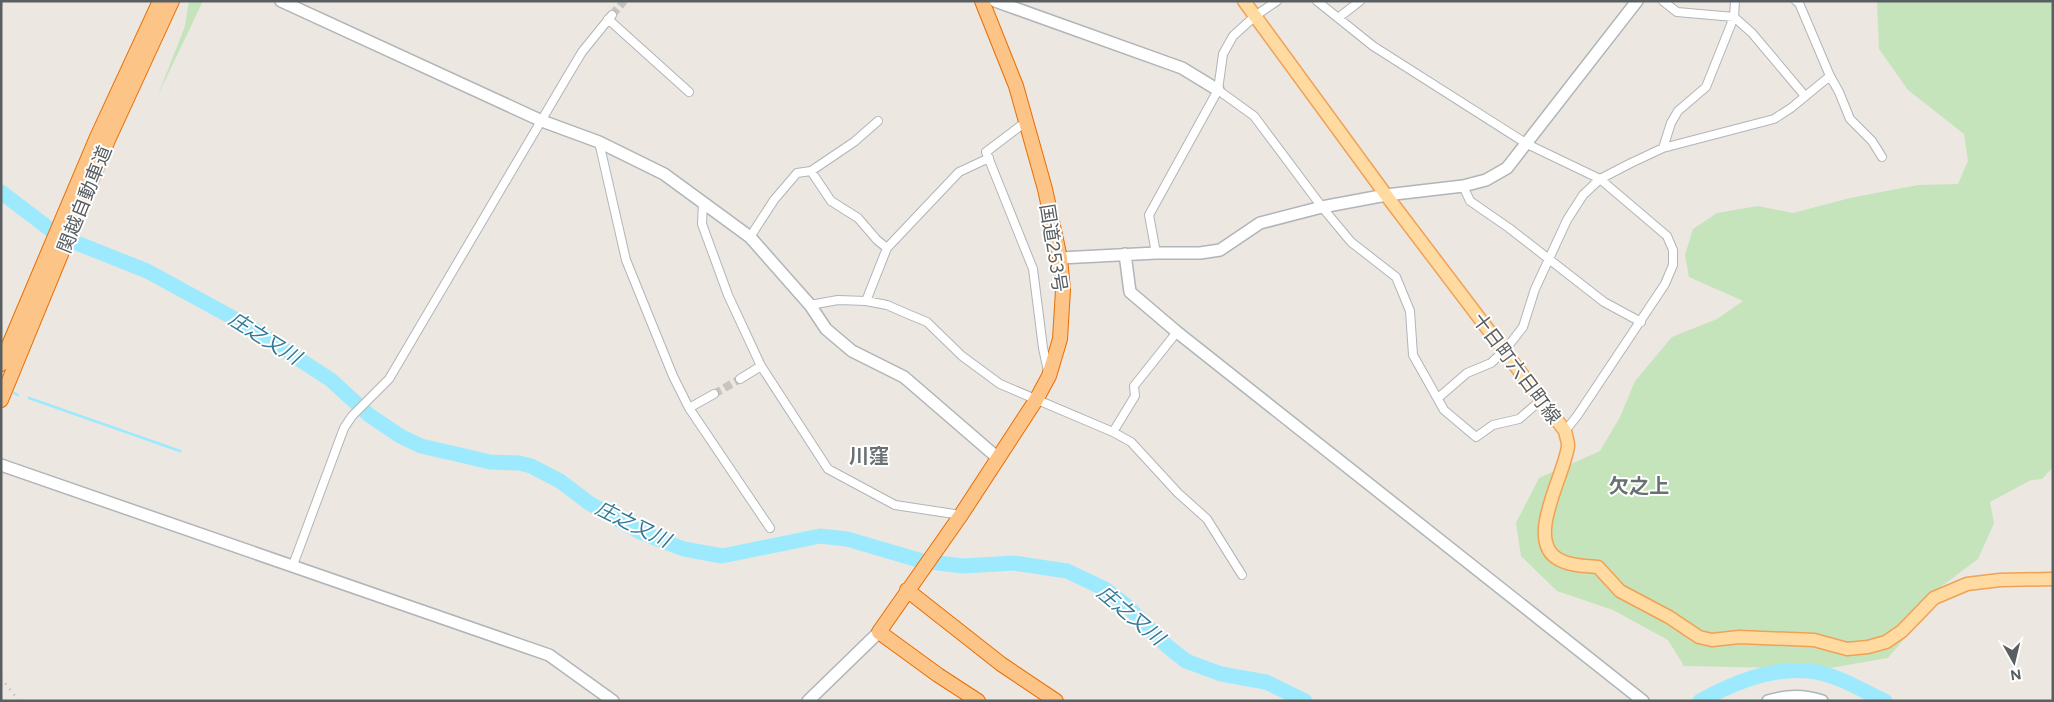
<svg xmlns="http://www.w3.org/2000/svg" width="2054" height="702" font-family="Figtree,'Noto Sans JP',sans-serif">
<rect width="100%" height="100%" fill="#ece7e0"/>
<path fill="#c5e4bc" d="M189 1H203L158 95 185 26Z
M1877 1H2053V467L2042 479 2031 480 1990 502 1994 523 1978 559 1922 601 1910 632 1888 658 1824 669 1684 666 1668 640 1613 610 1557 591 1521 556 1516 523 1539 478 1600 451 1620 417 1635 381 1672 337 1717 319 1743 301 1689 277 1685 255 1693 229 1717 213 1758 206 1793 213 1850 198 1918 185 1958 184 1968 161 1964 134 1908 90 1879 49Z"/>
<g fill="none" stroke-linecap="round" stroke-linejoin="round">
<path stroke="#9deaff" stroke-width="2.5" d="M14 393 18 395
M29 398 180 451"/>
<path stroke="#9deaff" stroke-width="15" d="M1 192 59 236 147 271 248 326 331 380 369 415 400 436 421 446 469 457 490 462 519 463 531 466 560 481 589 503 640 532 668 543 684 549 722 556 820 536 847 539 922 561 963 566 1014 563 1067 571 1105 589 1128 607 1167 646 1186 661 1221 674 1266 682 1305 701
M1700 701C1733 683 1771 667 1810 671 1836 674 1861 690 1885 701"/>
<path stroke="#c7c5c0" stroke-width="8" stroke-dasharray="8 4" stroke-linecap="butt" d="M612 15 624 1
M714 394 740 379"/>
<g stroke="#b1b5b8" stroke-width="10">
<path id="street" d="M1317 1 1373 46 1527 144 1600 179 1667 236 1673 250V265L1665 284 1577 416 1565 431
M1663 1 1677 12 1734 17 1752 33 1805 96
M1338 18 1360 1
M608 19 689 92
M1830 76 1839 92 1850 119 1872 141 1882 157
M1218 90 1254 116 1322 207 1351 242 1396 277 1410 311 1413 355 1444 410 1476 437 1493 425 1519 419 1541 400
M1027 121 986 152 1033 269 1043 348 1048 371
M599 142 626 260 673 376 689 408 770 528
M1663 148 1671 123 1678 111 1706 87 1734 17 1735 1
M811 171 854 142 878 121
M1463 186 1470 201 1509 228 1604 302 1641 322
M703 202 702 224 728 295 761 366 828 469 895 505 961 515
M750 237 774 200 797 173 811 171 831 201 858 218 877 240 887 248
M1156 253 1149 215 1218 90 1223 54 1233 36 1255 16 1277 1
M866 301 887 248 959 172 989 158
M810 305 838 300 866 301 887 305 910 315 927 322 962 356 1000 384 1113 432 1131 442 1178 493 1207 519 1242 575
M740 379 761 366
M1438 398 1467 373 1491 363 1505 350 1523 327 1535 289 1567 220 1583 195 1600 179 1631 163 1663 148 1774 119 1791 108 1830 76 1799 3 1796 1
M689 408 714 394
M1113 432 1135 396 1134 386 1177 332
M293 565 344 428 352 416 389 379 567 77 582 52 612 15"/>
</g>
<g stroke="#b0b5b8" stroke-width="14">
<path id="secondary" d="M281 1 542 121 599 142 664 174 750 237 810 305 826 329 852 351 904 377 999 459
M995 1 1182 68 1218 90
M1125 254 1130 292 1177 332 1643 701
M1060 258 1156 253H1200L1220 250 1260 223 1322 207 1386 195 1463 186 1486 180 1507 168 1637 1
M1 465 549 655 613 701
M808 701 879 632
M1768 701C1787 695 1804 695 1822 701"/>
</g>
<g stroke="#f1a155" stroke-width="15">
<path id="primary" d="M1244 1 1386 195 1565 431C1566 436 1568 441 1568 446 1565 475 1523 542 1560 560 1571 566 1586 566 1598 567L1620 591 1669 617 1699 637 1712 640 1739 637 1814 640 1847 649 1868 647 1886 642 1902 631 1934 598 1967 584 2000 580 2053 579"/>
</g>
<g stroke="#eb6d01" stroke-width="16">
<path id="highway" d="M1 364 97 137 160 1
M1 400 108 140 172 1
M907 590 1001 664 1056 701
M978 701 938 675 879 632 961 515 1036 400 1049 376 1060 339 1063 290 1060 258 1045 189 1016 86 982 1"/>
</g>
<use href="#street" stroke="#fff" stroke-width="8"/>
<use href="#secondary" stroke="#fff" stroke-width="11"/>
<use href="#primary" stroke="#ffdba2" stroke-width="12"/>
<use href="#highway" stroke="#fcc487" stroke-width="14"/>
<path stroke="#b0b1b1" stroke-width="2.5" stroke-dasharray="1 6" stroke-linecap="butt" d="M1 678 19 701"/>
</g>
<g text-anchor="middle" stroke-width="4" stroke-linejoin="round" paint-order="stroke">
<g font-size="19" fill="#595e61" stroke="#fff">
<text transform="translate(84 199) rotate(-68)" y="7">関越自動車道</text>
<text transform="translate(1054 248) rotate(81)" y="7">国道253号</text>
<text transform="translate(1517 368) rotate(53)" y="7">十日町六日町線</text>
</g>
<g font-size="20" font-style="italic" fill="#357a96" stroke="#fff">
<text transform="translate(265 338) rotate(32)" y="7">庄之又川</text>
<text transform="translate(633 524) rotate(26)" y="7">庄之又川</text>
<text transform="translate(1131 615) rotate(40)" y="7">庄之又川</text>
</g>
<g font-size="20" font-weight="bold" fill="#6a7173" stroke="#fff">
<text x="869" y="463">川窪</text>
<text x="1639" y="493">欠之上</text>
</g>
</g>
<rect width="2054" height="702" fill="none" stroke="#595e61" stroke-width="5"/>
<g transform="translate(2014 662) rotate(172)" stroke="#ffffff" stroke-width="4" paint-order="stroke">
<path d="M0-4L9 19L0 12L-9 19Z" fill="#595e61"/>
<text y="-8" font-size="14" font-weight="bold" text-anchor="middle" fill="#595e61">N</text>
</g>
</svg>
